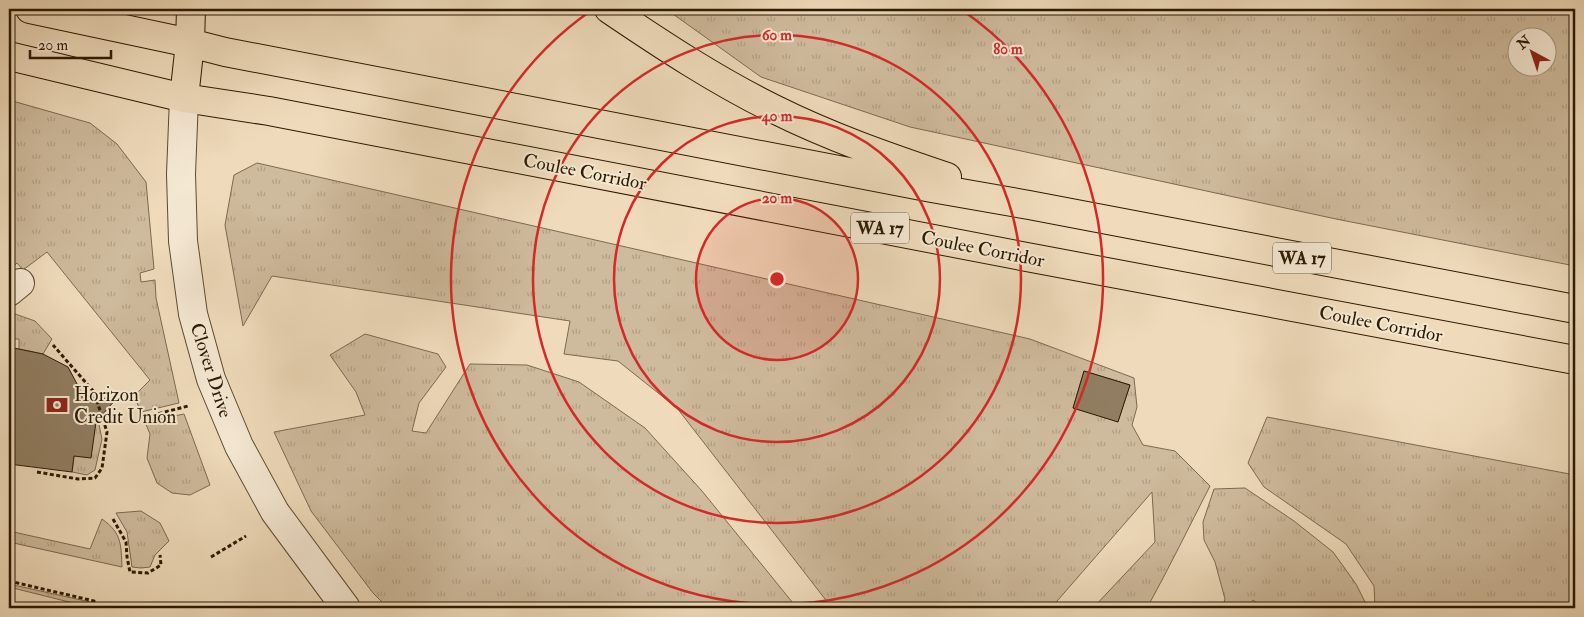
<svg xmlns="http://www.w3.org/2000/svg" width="1584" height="617" font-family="'IM FELL Double Pica',serif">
<defs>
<pattern id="grass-tufts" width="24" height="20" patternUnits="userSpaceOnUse" patternTransform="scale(1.25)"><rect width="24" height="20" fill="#ceba9c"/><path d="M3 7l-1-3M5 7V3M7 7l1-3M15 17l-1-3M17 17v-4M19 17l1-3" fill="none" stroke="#b19f85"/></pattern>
</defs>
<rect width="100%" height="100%" fill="#efdbbb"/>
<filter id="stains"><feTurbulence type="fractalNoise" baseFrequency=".004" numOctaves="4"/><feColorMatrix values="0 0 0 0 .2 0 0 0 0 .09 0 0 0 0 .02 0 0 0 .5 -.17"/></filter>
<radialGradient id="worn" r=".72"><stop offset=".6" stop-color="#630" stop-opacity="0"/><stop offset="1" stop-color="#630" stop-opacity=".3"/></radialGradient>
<path fill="url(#grass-tufts)" stroke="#7c6a4f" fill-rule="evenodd" d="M666 9H1575V266L1336 219 910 127 761 77ZM1516 38H1546V68H1516Z
M9 100 90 123 117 144 146 182 154 269 140 273 141 282 155 280 156 298 179 403 141 412 134 396 150 380 47 252 23 270 17 263 9 270Z
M257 163 1030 339 1134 378 1137 407 1132 425 1143 445 1175 451 1210 486C1189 527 1169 568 1147 608H1093L1155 542 1152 492 1051 608H832L677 408 618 361 564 354 570 321 272 276 243 326 225 225 234 175ZM1084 371 1130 385 1118 421 1073 408Z
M15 314 35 321 52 339 43 354 19 349V339H9V315Z
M365 334 438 354 446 367 419 403 412 431 426 433 470 364 527 365 579 382 645 428 702 491 797 608H388L373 593 311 511 274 432 365 415 356 392 330 355Z
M184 414 210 485 190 495 172 493 157 483 147 458 150 434 145 422Z
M1267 417 1575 475V608H1375L1374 586 1346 544 1264 487 1248 463Z
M98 420 102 439 95 470 87 475 72 472 74 456Z
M1245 488 1294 521 1333 552 1356 584 1368 608H1264L1253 600 1247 608H1222L1225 599 1215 562 1204 540 1203 522 1214 489Z
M141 511 160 523 169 541 155 555 150 567 141 568 132 567 127 532 116 513Z
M102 519C122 533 121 545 122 567L9 542V531L90 549Z
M9 584 90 602 88 608H72L73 603 9 587Z"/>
<path fill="#917e62" stroke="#2b1a02" d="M9 347 43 354 68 367 84 397 116 399 96 422 91 458 74 456 72 472 9 464Z
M1084 371 1130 385 1118 422 1073 408Z"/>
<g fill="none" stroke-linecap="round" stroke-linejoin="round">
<g stroke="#5c4a30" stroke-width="30">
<path id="minor" d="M184 98 181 174 183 241 193 314 211 379 239 446 275 512 346 608
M9 292 20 283"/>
</g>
<g stroke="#2b1a02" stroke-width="30">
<path id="major" d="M30 9 190 43
M9 56 184 98"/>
</g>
<g stroke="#2b1a02" stroke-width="30">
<path id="highway" d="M191 9 190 43 184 98 269 111 1032 258 1575 360
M609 9C662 45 717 81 774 109 830 137 888 157 947 177
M190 43 225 52 932 188 1029 205 1575 309"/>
</g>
<path stroke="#2b1a02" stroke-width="3" stroke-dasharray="4 2.5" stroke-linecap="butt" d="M146 417 188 406
M37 472 78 479 95 478 102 468 107 432 94 392 53 345
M113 519 126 542 127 557 130 572 148 573 161 565 160 555
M211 557 246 536
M9 581 94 601 92 608"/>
<use href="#minor" stroke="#f5e8d3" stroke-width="28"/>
<use href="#major" stroke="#efdbbb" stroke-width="28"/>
<use href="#highway" stroke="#efdbbb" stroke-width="28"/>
</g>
<circle cx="777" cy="279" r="81" fill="#d62828" fill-opacity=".12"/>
<g fill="none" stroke="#d62828" stroke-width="2.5">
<circle cx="777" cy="279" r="81"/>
<circle cx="777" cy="279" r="163"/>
<circle cx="777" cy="279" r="244"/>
<path d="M962 10A326 326 0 1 1 592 10"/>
</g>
<defs>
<g id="bank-bare" transform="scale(1.725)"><path d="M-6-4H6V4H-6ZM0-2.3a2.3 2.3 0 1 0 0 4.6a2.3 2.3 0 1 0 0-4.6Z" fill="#8f2418" stroke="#f5e8d3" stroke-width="2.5" paint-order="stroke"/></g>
</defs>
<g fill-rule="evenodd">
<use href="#bank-bare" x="57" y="405"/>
</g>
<g text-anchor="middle" stroke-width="4" stroke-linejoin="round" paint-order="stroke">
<g fill="#f5e8d3" stroke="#685841" stroke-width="1">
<rect x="851" y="212.5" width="58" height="31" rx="4"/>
<rect x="1273" y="242.5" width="58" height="31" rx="4"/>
</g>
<g font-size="18" font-weight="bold" fill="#2b1a02">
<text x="880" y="234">WA 17</text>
<text x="1302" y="264">WA 17</text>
</g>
<g font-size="19" fill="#2b1a02" stroke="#f5e8d3">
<text transform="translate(585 171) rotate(11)" y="7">Coulee Corridor</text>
<text transform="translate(983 248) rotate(11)" y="7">Coulee Corridor</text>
<text transform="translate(1381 323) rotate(11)" y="7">Coulee Corridor</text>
<text transform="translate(212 370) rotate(72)" y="7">Clover Drive</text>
</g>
<g font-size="19" fill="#2b1a02" stroke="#f5e8d3" text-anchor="start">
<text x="74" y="401">Horizon<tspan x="74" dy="22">Credit Union</tspan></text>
</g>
</g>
<circle cx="777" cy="279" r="8" fill="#d62828" stroke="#f5e8d3" stroke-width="2.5"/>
<g font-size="15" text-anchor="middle" font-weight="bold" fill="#d62828" stroke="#f5e8d3" stroke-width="4" stroke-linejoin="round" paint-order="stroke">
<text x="777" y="40">60 m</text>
<text x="1008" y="54">80 m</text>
<text x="777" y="121">40 m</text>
<text x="777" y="203">20 m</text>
</g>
<rect width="1584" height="617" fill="none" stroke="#efdbbb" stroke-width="30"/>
<rect x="10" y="10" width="1564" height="597" fill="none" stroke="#2b1a02" stroke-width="2.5"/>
<rect x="15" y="15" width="1554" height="587" fill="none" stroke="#2b1a02"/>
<g transform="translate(1532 52) rotate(320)"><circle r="24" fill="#f5e8d3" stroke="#a4967f"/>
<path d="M0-4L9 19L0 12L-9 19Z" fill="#8f2418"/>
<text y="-8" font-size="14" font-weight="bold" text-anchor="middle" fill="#2b1a02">N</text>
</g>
<path d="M30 50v8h81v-8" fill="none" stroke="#2b1a02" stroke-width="2.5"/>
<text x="38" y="50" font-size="15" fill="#2b1a02" stroke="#f5e8d3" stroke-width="4" paint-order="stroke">20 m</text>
<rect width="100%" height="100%" filter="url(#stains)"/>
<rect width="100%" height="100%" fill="url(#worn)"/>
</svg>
